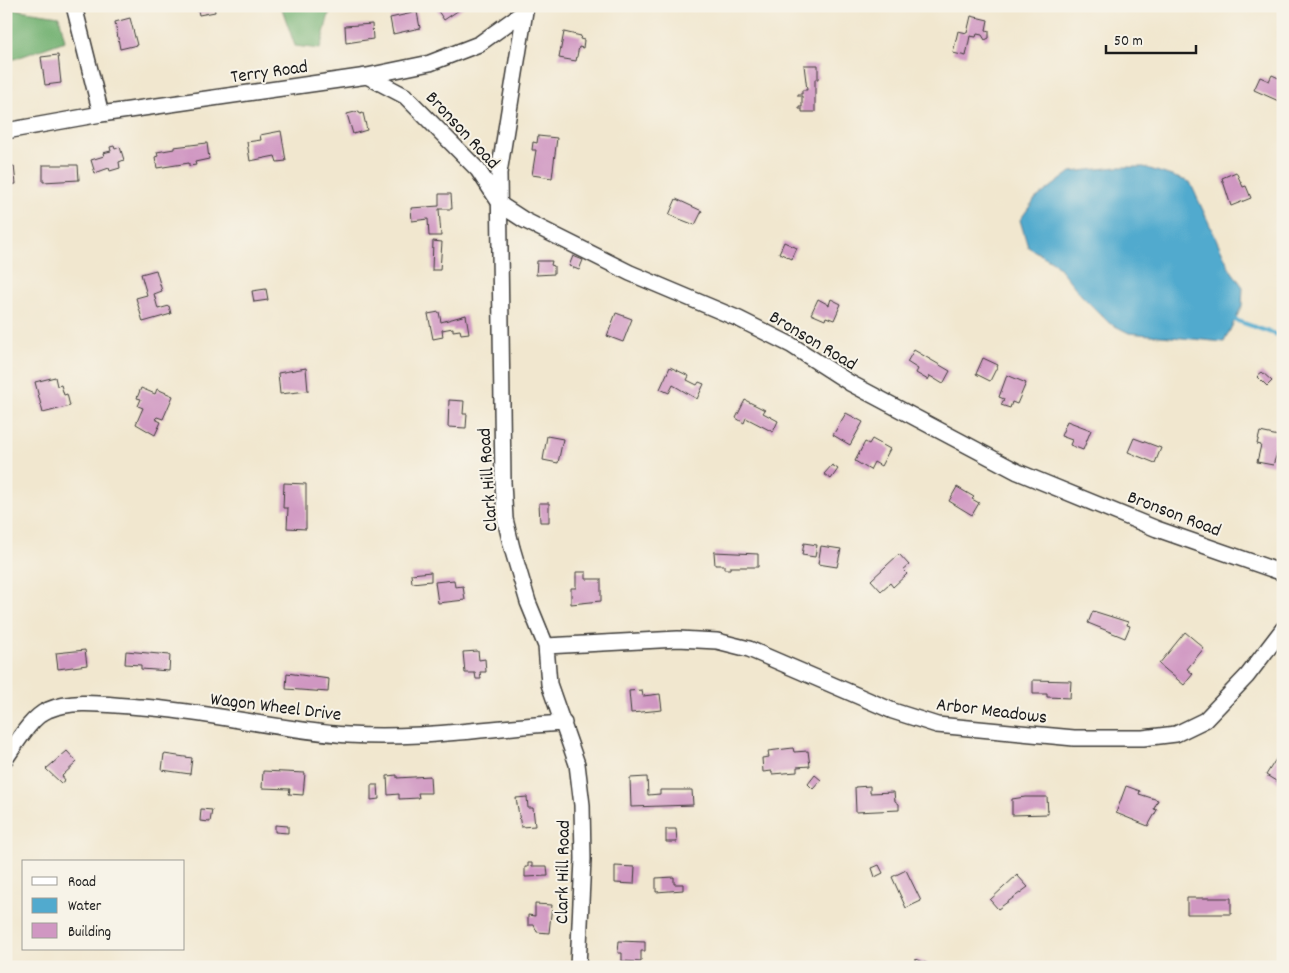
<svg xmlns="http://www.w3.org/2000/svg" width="1289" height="973" font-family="Dekko,sans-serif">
<rect width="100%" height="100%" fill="#f7f3e8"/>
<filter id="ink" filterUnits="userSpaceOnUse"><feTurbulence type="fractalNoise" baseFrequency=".02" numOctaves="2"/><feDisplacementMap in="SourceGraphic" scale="10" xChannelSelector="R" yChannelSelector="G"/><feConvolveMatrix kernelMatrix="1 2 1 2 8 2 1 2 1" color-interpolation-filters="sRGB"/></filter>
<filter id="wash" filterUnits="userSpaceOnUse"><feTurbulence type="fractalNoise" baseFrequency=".0096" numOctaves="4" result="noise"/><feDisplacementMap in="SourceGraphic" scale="20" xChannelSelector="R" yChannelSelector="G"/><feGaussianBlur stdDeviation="1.12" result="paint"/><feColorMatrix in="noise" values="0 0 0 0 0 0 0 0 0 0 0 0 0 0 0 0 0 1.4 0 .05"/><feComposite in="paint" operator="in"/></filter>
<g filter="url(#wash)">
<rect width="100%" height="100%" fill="#f1e7cf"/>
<path fill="#74b273" stroke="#486748" d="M281 6H331L320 49 295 46Z
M6 8 59 16 65 41 6 62Z"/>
<path fill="#51aace" stroke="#366375" d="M1117 167H1144L1190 182 1230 269 1243 287 1242 306 1224 342 1129 333 1109 323 1082 296 1055 263 1028 247 1020 220 1035 199 1071 172Z"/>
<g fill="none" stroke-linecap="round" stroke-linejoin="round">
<path stroke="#51aace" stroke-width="4" d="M1235 320 1283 337"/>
</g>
<g id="blocks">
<path fill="#d097c2" d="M197 6H214L215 12 199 15Z
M439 6H465L444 20 436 8Z
M417 12 420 28 393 34 390 18Z
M971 16 988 20 986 30 989 31V38L985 40 982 35 977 34 976 37 970 36 966 56 953 53 958 31 967 33Z
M130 18 137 45 120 49 115 22Z
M372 24 373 39 346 43 345 26Z
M564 32 581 36 580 39 584 40 583 48 579 47 576 61 559 58Z
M58 55 61 83 45 85 41 57Z
M804 65H818V79H815V112H802V109H799V107H802V96H798V94H802V90H807Z
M10 75 12 90 6 91V76Z
M1272 75 1283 80V103L1254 90 1260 77 1269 81Z
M359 111 360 114 363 113 367 130 353 134 347 114Z
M281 131 286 161 277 162 275 156 250 161 247 142 261 140 260 135Z
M538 136 557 138 552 178 532 175 536 150H532L533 142 537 143Z
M207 143 209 159 195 162 196 165 189 166V163L157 168 155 157 158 156 157 152 174 149V147Z
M114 146 115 149 120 147 124 160 119 162 120 168 110 171 109 168 95 173 91 160 104 156 103 153 111 151 110 147Z
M43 165H78L79 180 43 182Z
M14 166 16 184 6 185V167Z
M1236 172 1243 187 1246 186 1251 198 1231 206 1222 178Z
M439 194H451L452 209H439L441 236H429L428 219 412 221 411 208 439 206Z
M676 199 702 211 695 225 669 215Z
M433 241 442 242 440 270H432Z
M784 242 797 248 792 259 779 253Z
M573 256 583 260 579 270 569 266Z
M537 261H552L551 265 554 266V274L536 275Z
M156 270 162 291 154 294 158 309 169 306 171 314 143 322 136 298 147 295 141 274Z
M266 289 268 300 254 302 252 291Z
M818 299 829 305 831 299 841 304 834 320 826 317 825 320 811 314Z
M439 312 441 322 466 315 469 333 461 334 460 330 453 331V328L442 330 443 337 433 339 428 314Z
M616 313 632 319 623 342 607 336Z
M914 350 950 371 943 384 930 376 928 380 916 373 918 369 907 362Z
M983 358 998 365 990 381 976 374Z
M670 367 689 376 687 380 697 385 699 382 704 384 697 399 673 385 669 393 660 389Z
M306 368 308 391 280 394 278 373Z
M1262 372 1272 381 1267 386 1257 376Z
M1007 375 1026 383 1017 404 1012 402 1010 408 1001 405 1004 399 999 397Z
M55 377 57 386 61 385 64 395 67 394 70 406 43 413 35 382Z
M141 388 155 394 157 389 173 396 163 419 157 417 155 419 161 422 155 435 136 424 143 408 138 406 141 399 137 398Z
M449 400 464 401 463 414H467L466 428 448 427Z
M745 400 765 410 763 413 778 421 773 432 746 418 744 423 736 418Z
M846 413 863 422 850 445 833 435Z
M1067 421 1091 430 1083 450 1070 445 1072 440 1061 436Z
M1260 432 1283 437 1273 465 1257 462 1261 445 1257 444Z
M547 436 563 439 558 463 543 460Z
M1134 438 1161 448 1155 463 1128 452Z
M872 439 890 449 881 466 874 462 870 470 855 461 865 442 869 444Z
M832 465 838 469 831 479 824 474Z
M284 483 306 484V529L287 528 288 508H283Z
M957 487 974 497 972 499 979 503 972 515 949 501Z
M539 503H549V522H540Z
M804 543 817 545 815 557 802 555Z
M821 546 841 549 837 567 818 564Z
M714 552 758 554V567H730V569H724V565H715Z
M899 554 909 565 903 570 907 574 893 587 890 583 881 591 871 580Z
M431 572V581L412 583 411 574Z
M576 572H586V579H601V601L571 604V588H576Z
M454 580 455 587 463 586 465 600 438 603 435 582Z
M1093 611 1128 622 1127 625 1130 626 1125 638 1088 623Z
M1185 632 1204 648 1187 669 1193 674 1184 685 1159 664Z
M85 650 87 665 58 669 56 653Z
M126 651 170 655 169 671 141 669V665L125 664Z
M478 651 479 660 485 659 486 672H480L481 679H476L475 673H465L463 652Z
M287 673 329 679 328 692 286 689Z
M1033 680 1071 681 1070 698 1047 697V694H1033Z
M642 690 643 696 660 694 662 710 631 713 629 691Z
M793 748 794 752 808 751 810 766 797 767V772L772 774V771L763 772 762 758 769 757 768 751Z
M1283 748V782L1281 784 1266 775Z
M67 751 77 762 62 776 65 780 61 783 46 769Z
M164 754 192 758 190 774 162 770Z
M263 771 305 773 303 795 289 794 290 789 262 788Z
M397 775V778L430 776 431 793H418L419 798 399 799V794L388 795 387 776Z
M815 775 821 780 813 789 808 784Z
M647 777 648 795 660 794V790H692L693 805 631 807 630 778Z
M371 785H378L379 799 371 800Z
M870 786V793L894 792 895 801 899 804V810L856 812 855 787Z
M1126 786 1140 791 1139 794 1158 800 1154 809 1157 810 1148 826 1116 813Z
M527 797 528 808H533L535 826 521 827 516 798Z
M1025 797H1047L1048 814 1012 815V799Z
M201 809 212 810 210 822 200 821Z
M275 825 288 826V833L275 832Z
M666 829H676L677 842H666Z
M528 863H532V866H547L548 876 525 877V867H528Z
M879 865 883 873 875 877 872 868Z
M615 866 635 867 634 884 615 883Z
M906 870 921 901 906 908 892 877Z
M1017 875 1028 887 998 909 990 900Z
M674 877V884H683V890L656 892V878Z
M1187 898H1231V914H1187Z
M535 904 552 905 549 933 537 932 534 925H528V915L535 916Z
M619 941 645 942V951H641V962L622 961V953H618Z
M916 959 936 967H914Z"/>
</g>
</g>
<g filter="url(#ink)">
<use href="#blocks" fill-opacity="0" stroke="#3c3a37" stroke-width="1"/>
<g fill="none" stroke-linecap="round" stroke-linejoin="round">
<g stroke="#3c3a37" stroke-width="18">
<path id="minor" d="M74 6 101 114
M527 6 525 11 499 173 503 482 505 519 512 548 528 602 546 646 549 684 577 764 582 805 583 859 578 967
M367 76 405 96 478 170 501 205 524 220 630 273 739 319 791 345 850 383 1018 472 1157 529 1283 573
M6 131 101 114 367 76 430 63 479 44 525 11
M546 646 678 639 717 641 749 649 893 711 937 725 1074 738H1143L1176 734 1205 720 1247 676 1283 629
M6 758C16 744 31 717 48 710 75 698 113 706 142 707 211 712 279 730 348 735 420 740 492 727 564 723"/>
</g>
<use href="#minor" stroke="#fff" stroke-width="15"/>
</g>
</g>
<g text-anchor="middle" stroke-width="4" stroke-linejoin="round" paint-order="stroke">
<g font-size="19" fill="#1c1c1c" stroke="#f7f3e8">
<text transform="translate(269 70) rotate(-8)" y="7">Terry Road</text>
<text transform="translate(464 129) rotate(47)" y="7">Bronson Road</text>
<text transform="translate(814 339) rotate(31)" y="7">Bronson Road</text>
<text transform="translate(486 480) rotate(-94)" y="7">Clark Hill Road</text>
<text transform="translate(1175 512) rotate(21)" y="7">Bronson Road</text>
<text transform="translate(276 705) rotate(7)" y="7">Wagon Wheel Drive</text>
<text transform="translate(992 709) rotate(7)" y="7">Arbor Meadows</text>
<text transform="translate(561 872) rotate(-89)" y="7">Clark Hill Road</text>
</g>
</g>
<rect width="1289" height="973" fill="none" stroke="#f7f3e8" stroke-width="25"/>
<rect x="22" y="860" width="162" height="90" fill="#f7f3e8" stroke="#9f9d96"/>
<rect x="32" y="877" width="25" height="8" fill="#ffffff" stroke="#9f9d96"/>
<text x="68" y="886" font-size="15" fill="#1c1c1c">Road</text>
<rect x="32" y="898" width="25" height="15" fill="#51aace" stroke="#9f9d96"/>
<text x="68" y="910" font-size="15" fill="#1c1c1c">Water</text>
<rect x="32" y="923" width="25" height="15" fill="#d097c2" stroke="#9f9d96"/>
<text x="68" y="936" font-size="15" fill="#1c1c1c">Building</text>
<path d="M1106 45v8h90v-8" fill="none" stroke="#1c1c1c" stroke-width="2.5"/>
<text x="1114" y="45" font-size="15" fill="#1c1c1c" stroke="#f7f3e8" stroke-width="4" paint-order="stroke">50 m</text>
</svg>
